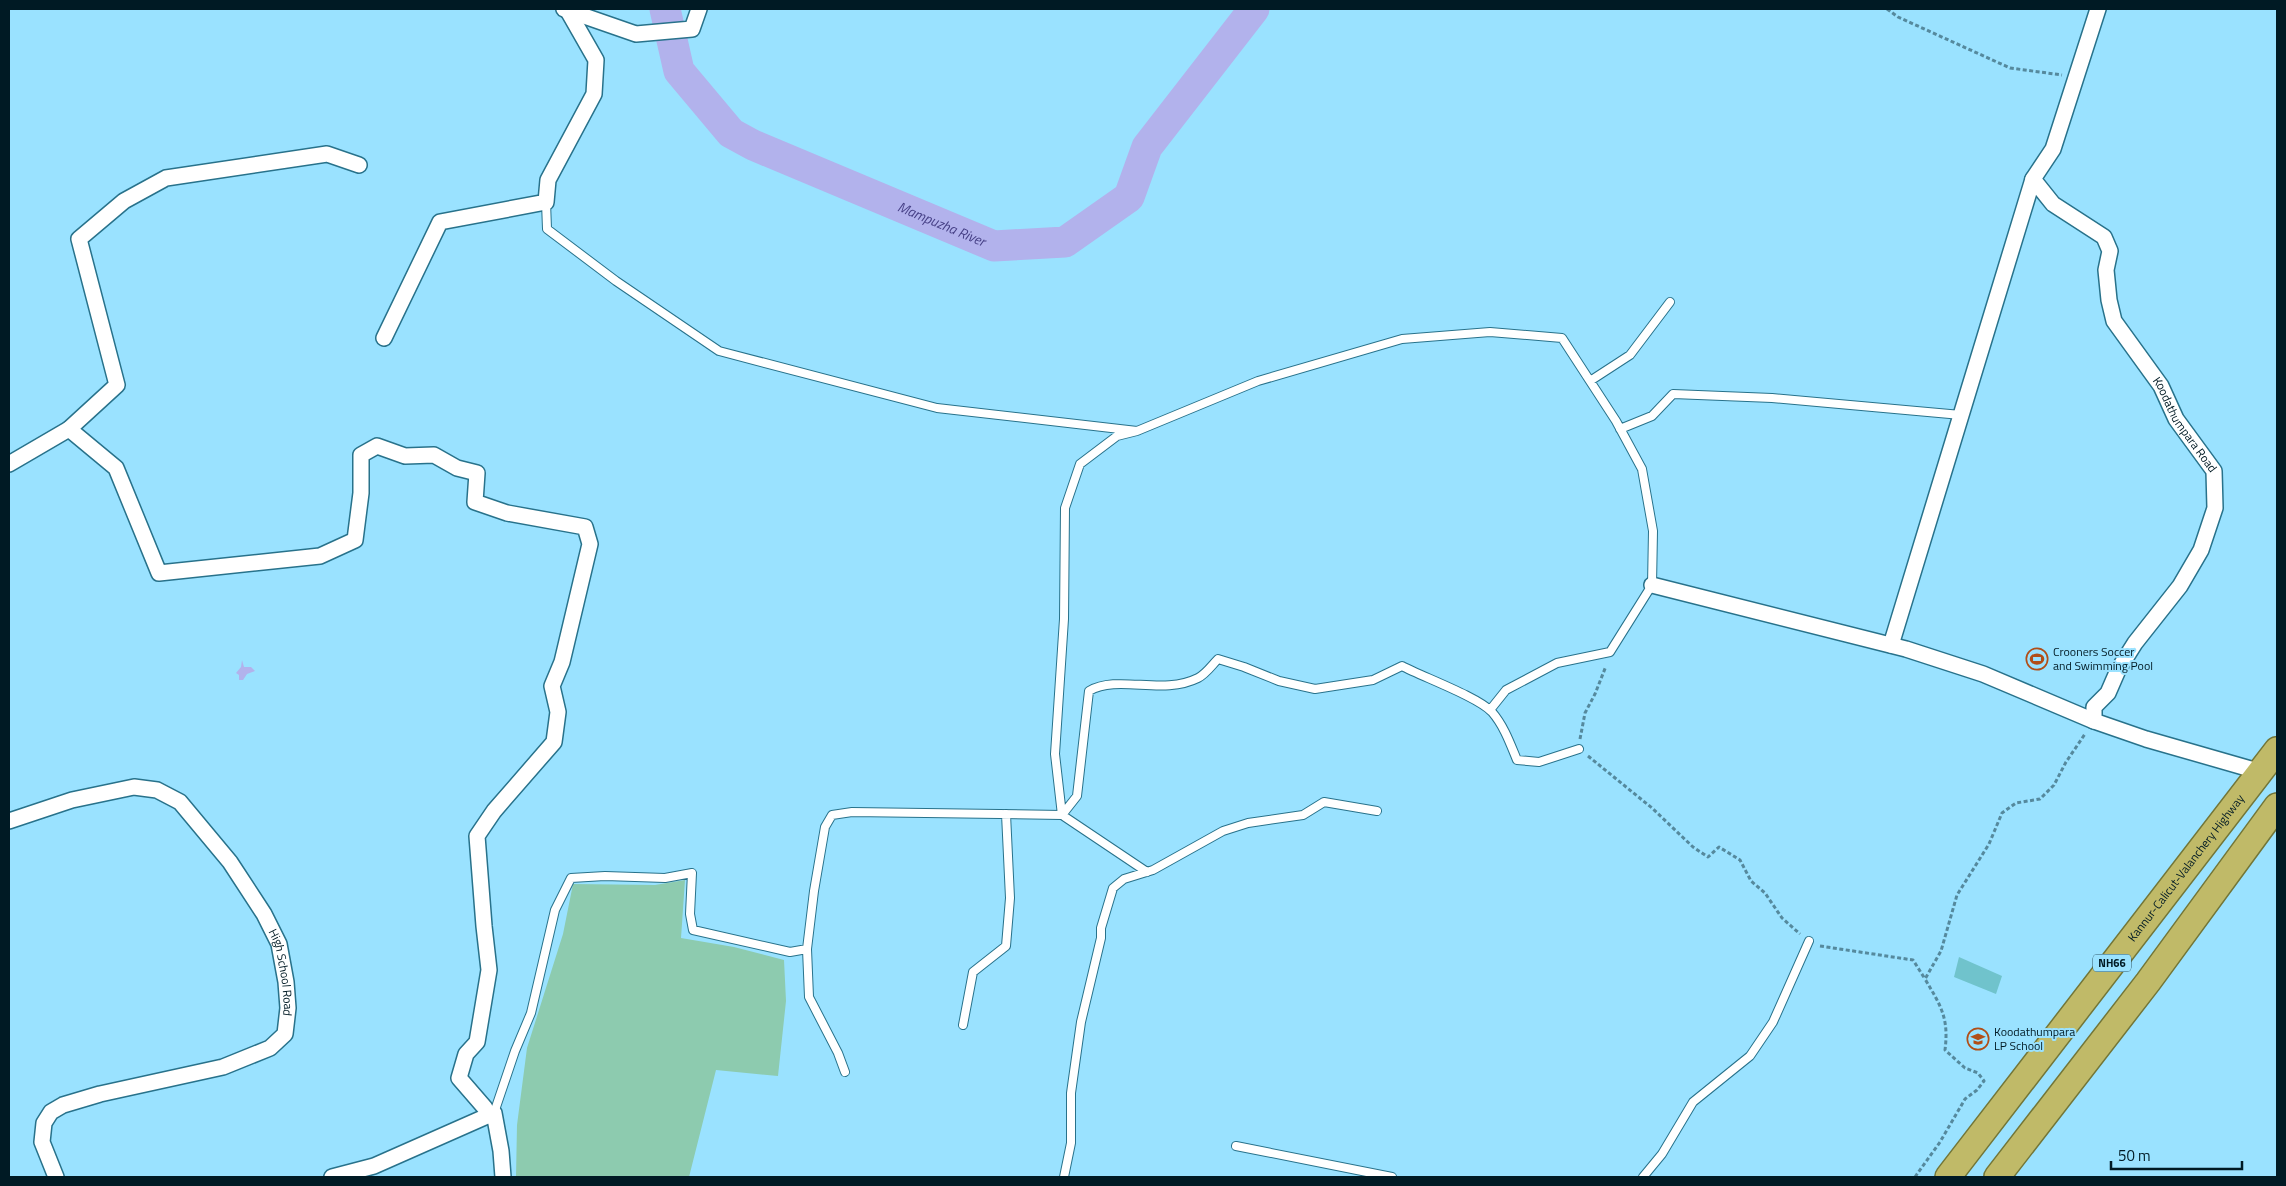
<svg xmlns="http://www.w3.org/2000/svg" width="2286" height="1186" font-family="'Titillium Web',sans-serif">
<rect width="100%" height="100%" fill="#9ae2ff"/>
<path fill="#8dcbaf" d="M685 880 681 938 734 947 784 960 786 1001 778 1076 716 1070 689 1177H516L517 1125 527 1048 563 934 573 884 655 885Z"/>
<path fill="#b2b2ec" d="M242 660 244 667H251L255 671 247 674 243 680H239V675L236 673 241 667Z"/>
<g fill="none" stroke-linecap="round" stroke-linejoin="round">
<path stroke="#b2b2ec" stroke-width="31" id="s1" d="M665 9 679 71 731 133 753 145 994 246 1065 242 1129 197 1147 147 1254 9"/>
</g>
<path fill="#70c3cc" d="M1959 957 2002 976 1996 994 1954 977Z"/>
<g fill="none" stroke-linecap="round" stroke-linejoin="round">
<g stroke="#28728b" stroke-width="10">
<path id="service" d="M546 202 547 229 616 281 719 351 937 408 1137 431 1117 436 1080 464 1065 508 1064 619 1055 754 1062 815
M1590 381 1630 355 1670 302
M1620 429 1652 416 1673 394 1772 398 1961 415
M1137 431 1258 381 1402 339 1490 332 1562 338 1616 421 1642 469 1653 531 1652 585 1610 652 1557 663 1506 690 1490 710
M1062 815 1077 796 1089 691C1119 674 1162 696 1198 678 1206 674 1212 665 1218 659L1244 667 1279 681 1315 689 1373 680 1402 666C1423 677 1478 697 1492 712 1504 726 1510 743 1517 760L1539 762 1579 749
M963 1025 973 972 1006 946 1010 898 1006 814
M845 1072 838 1053 809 997 807 949 814 891 825 827 832 815 852 812 1062 815 1147 872
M494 1113 515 1051 531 1013 555 910 571 878 605 876 665 878 692 873 690 914 693 930 790 952 807 949
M1236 1146 1392 1177
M1064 1177 1071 1143V1093L1081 1022 1101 938V928L1113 888 1124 879 1153 870 1223 831 1248 823 1303 815 1324 802 1377 811
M1643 1177 1662 1154 1693 1102 1750 1056 1773 1022 1809 941"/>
</g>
<g stroke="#28728b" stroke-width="18">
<g id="minor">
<path d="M564 9 636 34 692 29 699 9"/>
<path id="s2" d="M2098 9 2053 149 2033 179 2053 204 2104 237 2110 251 2106 270 2109 300 2114 321 2161 386 2176 419 2214 471 2215 508 2201 550 2180 586 2135 643 2118 670 2108 693 2094 707V721L2146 739 2261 772"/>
<path d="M384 338 440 222 546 202 548 180 594 94 596 60 568 11"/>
<path d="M69 429 117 385 79 239 124 201 166 178 327 154 359 165"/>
<path d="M9 464 69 429 116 468 159 573 320 556 355 540 361 493V455L377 446 405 456 434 455 457 468 477 473 475 502 507 513 585 527 590 544 562 662 552 686 558 712 554 742 494 811 477 836 484 926 489 970 477 1042 466 1054 459 1078 485 1108"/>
<path d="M1652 585 1906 649 1983 674 2094 721"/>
<path d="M1891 645 2033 179"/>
<path id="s3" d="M9 821 72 800 134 787 157 790 180 802 230 862 264 914 279 944 286 982 288 1008 285 1034 270 1048 223 1067 100 1094 63 1105 51 1112 44 1123 42 1142 56 1177"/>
<path d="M332 1177 374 1166 494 1113 501 1151 503 1177"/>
</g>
</g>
<g stroke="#727638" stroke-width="28">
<g id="trunk">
<path id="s4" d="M1948 1177 2277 750"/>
<path d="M1997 1177 2148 982 2277 806"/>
</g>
</g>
<path stroke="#55899d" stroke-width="3" stroke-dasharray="4 2.5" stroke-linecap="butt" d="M1887 9 1898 17 2010 68 2062 75
M1580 739 1585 713 1595 694 1606 666
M1588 756 1652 808 1693 847 1708 857 1719 847 1740 860 1751 881 1765 893 1782 918 1800 934
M1820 946 1913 960 1925 979
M1915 1177 1940 1142 1965 1099 1977 1090 1984 1081 1978 1073 1965 1068 1945 1050C1949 1018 1941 1006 1925 979L1941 951 1957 895 1989 844 2002 813 2016 803 2040 799 2054 785 2066 762 2085 734"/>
<use href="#service" stroke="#fff" stroke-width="8"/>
<use href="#minor" stroke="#fff" stroke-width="15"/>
<use href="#trunk" stroke="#c0ba68" stroke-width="25"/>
</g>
<defs>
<g id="stadium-ring" transform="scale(1.125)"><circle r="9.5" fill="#9ae2ff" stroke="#b14e17" stroke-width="1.5"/><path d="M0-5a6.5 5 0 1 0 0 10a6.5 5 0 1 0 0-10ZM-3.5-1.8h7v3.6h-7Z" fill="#b14e17"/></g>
<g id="school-ring" transform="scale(1.125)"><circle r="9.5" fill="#9ae2ff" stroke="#b14e17" stroke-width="1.5"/><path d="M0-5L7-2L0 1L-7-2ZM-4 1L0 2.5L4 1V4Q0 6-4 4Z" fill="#b14e17"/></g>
</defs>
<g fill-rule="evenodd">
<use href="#stadium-ring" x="2037" y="659"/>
<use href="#school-ring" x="1978" y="1039"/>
</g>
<g text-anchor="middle" stroke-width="4" stroke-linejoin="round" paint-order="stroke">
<rect fill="#9ae2ff" stroke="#2e5666" stroke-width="1" x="2093" y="954.5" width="38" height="17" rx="4"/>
<g font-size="11" font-weight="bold" fill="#001a24">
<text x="2112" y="967">NH66</text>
</g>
<g font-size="12" fill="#001a24" stroke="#9ae2ff">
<text dy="4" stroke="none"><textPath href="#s2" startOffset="488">Koodathumpara Road</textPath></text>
<text dy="4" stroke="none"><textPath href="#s4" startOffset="390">Kannur-Calicut-Valanchery Highway</textPath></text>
<text dy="4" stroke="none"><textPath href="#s3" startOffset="381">High School Road</textPath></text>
</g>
<g font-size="12" fill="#001a24" stroke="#9ae2ff" text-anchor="start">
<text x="2053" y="656">Crooners Soccer<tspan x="2053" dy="14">and Swimming Pool</tspan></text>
<text x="1994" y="1036">Koodathumpara<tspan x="1994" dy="14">LP School</tspan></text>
</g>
<g font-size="14" font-style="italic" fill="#453f85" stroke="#9ae2ff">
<text dy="5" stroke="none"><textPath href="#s1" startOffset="374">Mampuzha River</textPath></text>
</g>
</g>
<rect width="2286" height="1186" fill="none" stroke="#001a24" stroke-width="20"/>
<path d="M2111 1161v8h131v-8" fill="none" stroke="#001a24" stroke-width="2.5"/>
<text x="2118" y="1161" font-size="15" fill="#001a24" stroke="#9ae2ff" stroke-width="4" paint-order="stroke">50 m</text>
</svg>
